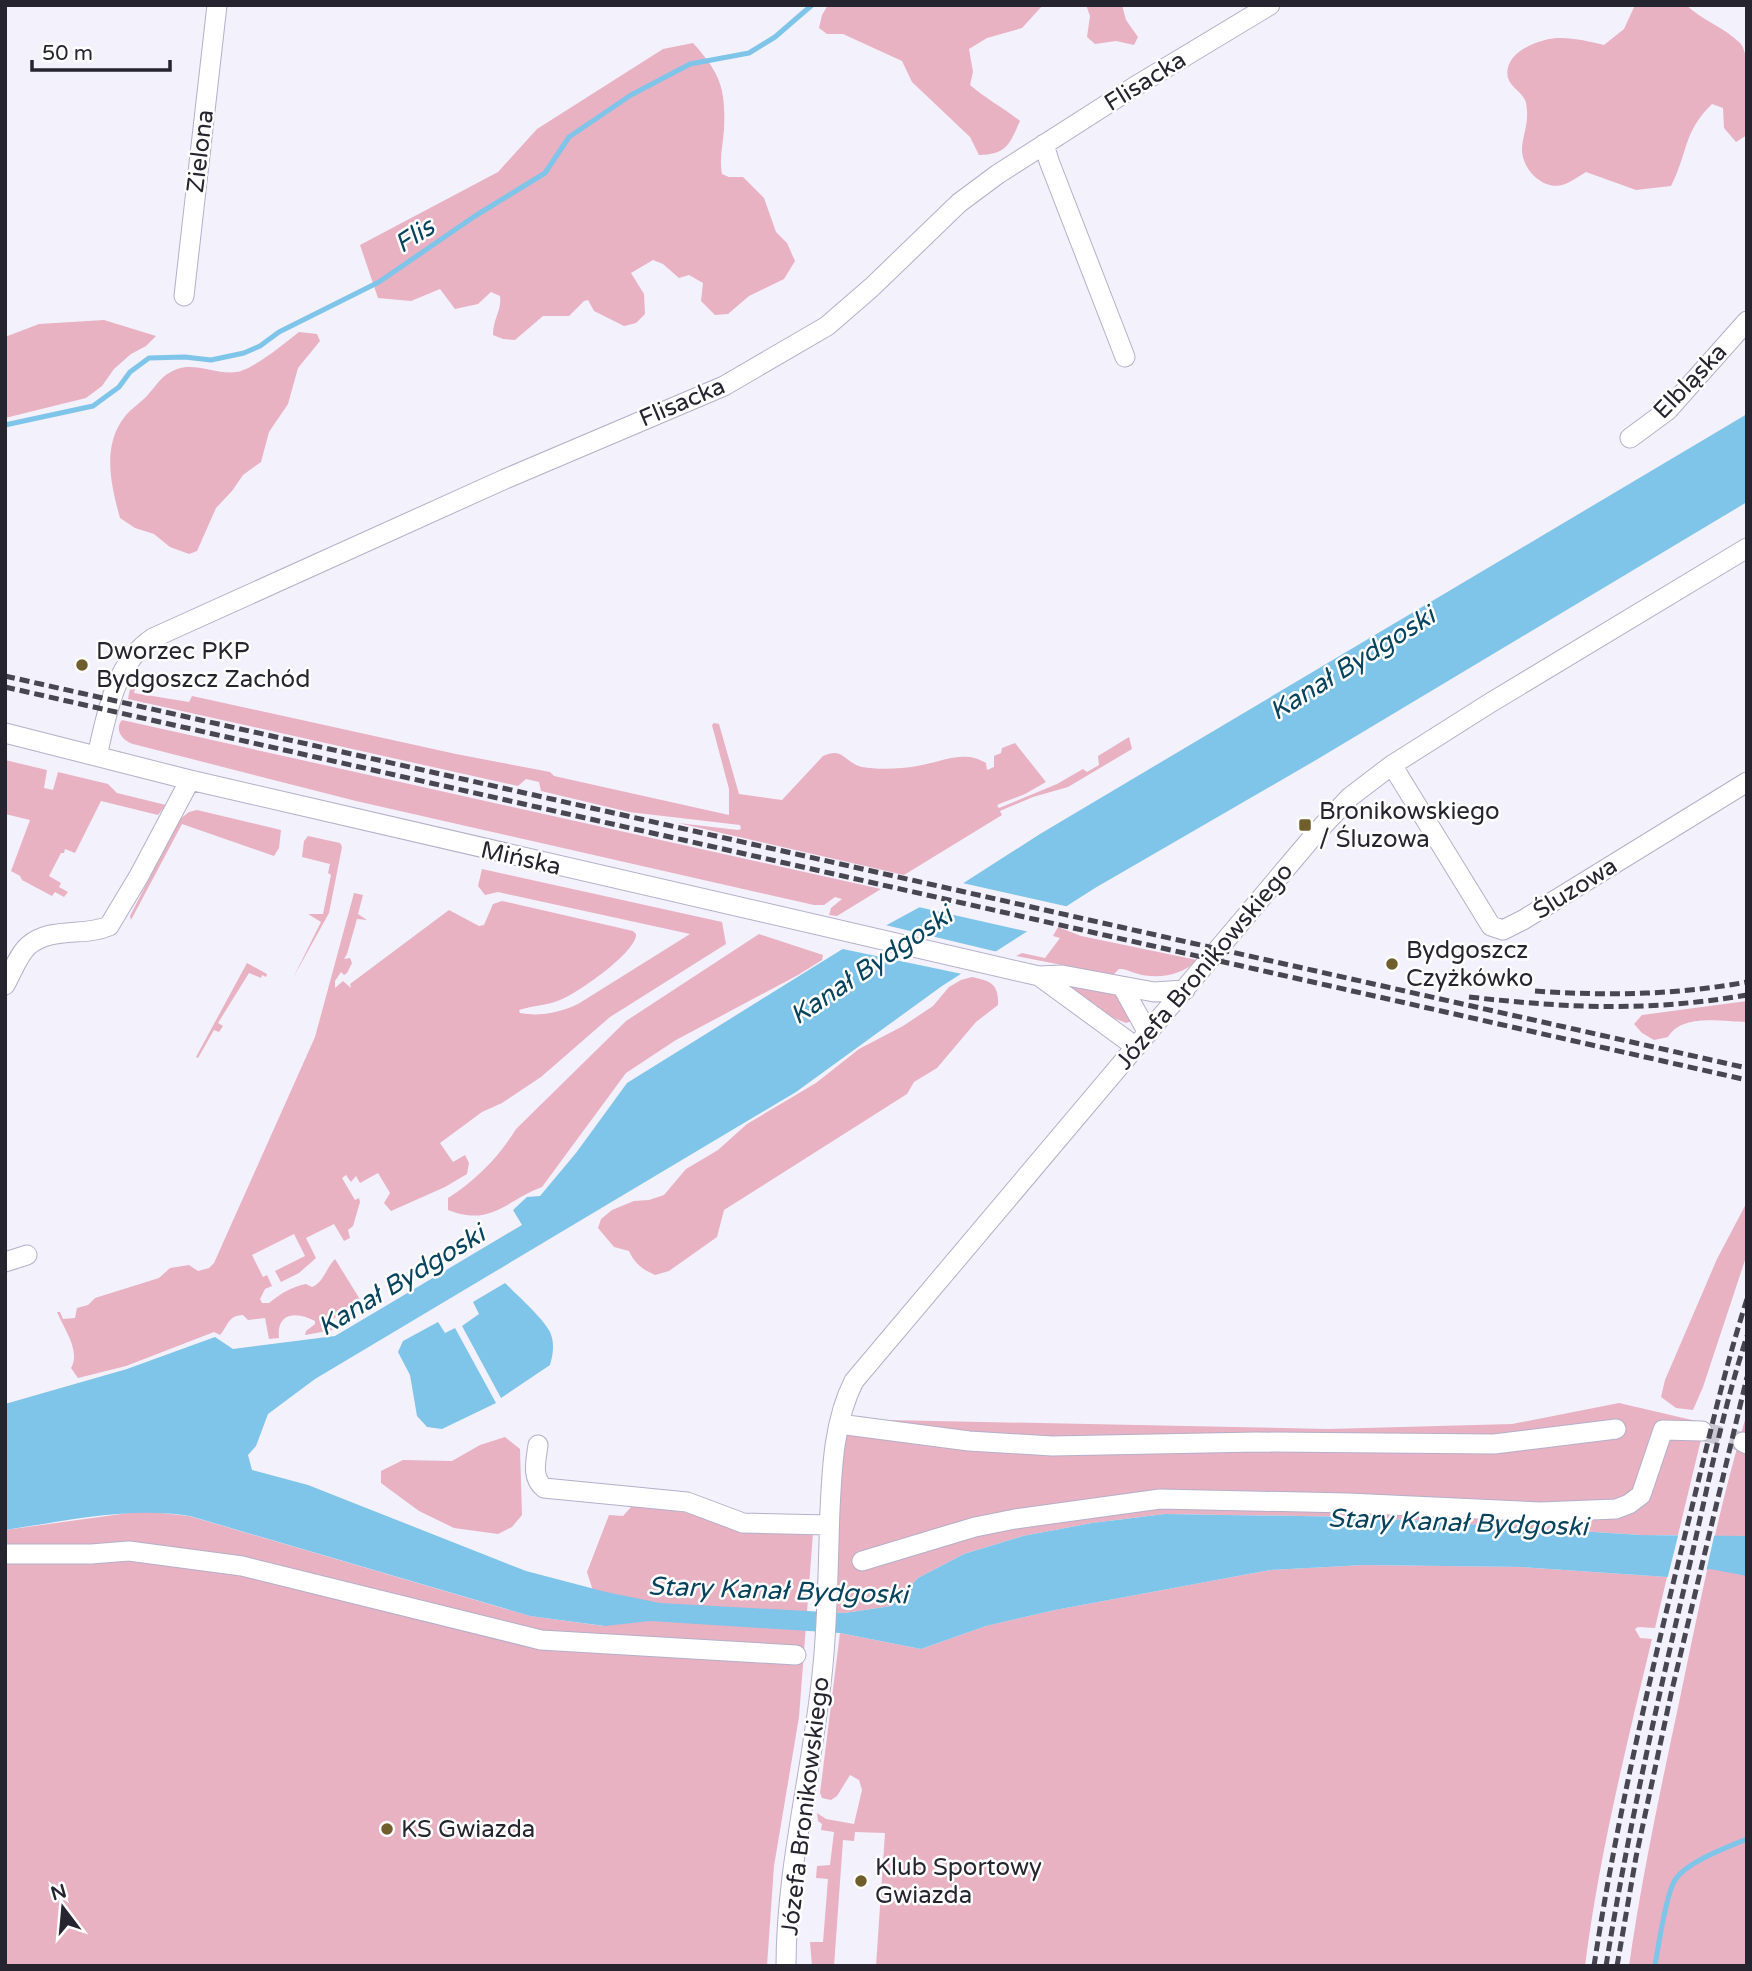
<svg xmlns="http://www.w3.org/2000/svg" width="1752" height="1971" font-family="'Varela Round',sans-serif">
<rect width="100%" height="100%" fill="#f3f1fc"/>
<path fill="#e8b2c3" d="M828 5H1043L1022 28 987 38 969 49 973 72 970 85C986 99 1004 108 1020 121 1009 145 1007 154 979 155L970 137 912 82 902 61 843 34H827L819 28 822 15Z
M1086 5H1122L1126 20 1138 37 1134 45 1116 41 1095 44 1087 37 1090 16Z
M1635 5H1686C1702 20 1725 28 1740 43 1752 55 1747 116 1747 135L1736 142 1724 128 1723 108 1712 104C1683 132 1688 153 1671 186L1636 190 1586 172C1579 176 1570 183 1562 185 1543 190 1523 170 1522 151 1522 134 1530 124 1526 103 1524 93 1511 88 1508 78 1503 57 1528 44 1545 40 1564 35 1586 41 1604 45L1624 29Z
M693 43C720 73 726 88 724 129 723 145 719 158 722 174L729 177H743L764 198 776 232 787 243 795 261 784 279 749 296 728 314 715 315 701 301 703 283 689 275 679 278 663 264 653 260 631 273 644 294 645 314 636 323 624 326 594 311 588 300 584 301 569 316H543L515 340 503 339 493 335C493 318 502 311 500 296L491 292 478 304 455 309 440 289 411 301 378 298 360 245 498 172 537 129 663 49Z
M104 320 156 336 146 346 131 354 114 369 102 386 86 398 5 418V337L39 324Z
M299 332 317 334 320 341 298 368 288 404 269 432 261 462 243 475 232 491 216 508 197 551 189 554 170 547 154 534 135 528 120 518C111 485 101 445 126 415 132 408 140 403 146 397 157 385 161 375 177 369 195 362 218 375 236 372 253 370 285 343 299 332Z
M136 685 134 693 189 702 192 696 456 754 550 772 554 776 729 815V789L712 725 714 723 719 724 739 794 782 800 823 756C843 746 845 763 862 767 878 770 901 769 917 766 941 762 964 749 986 763L987 770 994 767V756L1001 753 1002 748 1015 743 1046 782 1025 794 999 804 997 806 999 808 1057 784 1083 769 1087 772 1099 765 1098 756 1129 737 1132 749 1068 787 1033 797 1000 811 1002 815 904 875 678 823 738 830 741 829 740 825 629 812 541 791 539 782 526 779 518 786 128 699 130 689Z
M122 720 881 889 837 916 829 915 831 908 842 899 835 897 824 905H814L356 801 133 744C122 741 114 729 122 720Z
M5 760 47 770 44 788 53 790 58 772 108 784 117 793 166 805 158 815 101 801 75 853 65 849 64 853H61L49 876 61 883 59 887 68 892 64 897 55 892 52 896 22 880 20 876 11 871 30 820 5 814Z
M197 810 281 830 279 848 274 856 182 824 131 920 130 916 180 819 189 812Z
M308 836 340 843 342 847 329 913 293 978 321 922 308 914H323L331 875 328 873 330 864 302 857 304 841Z
M482 869 722 922 726 944 610 1017 541 1077 502 1103 482 1112 440 1143 453 1162 465 1155 469 1163 467 1174 445 1187 391 1211 384 1203 390 1193 378 1173 360 1183 356 1176 351 1182 346 1175 342 1178 355 1200 359 1198 360 1202 353 1226 348 1230 350 1238 344 1241 334 1224 306 1238 316 1258 299 1273 281 1282 275 1271 305 1256 294 1234 252 1255 263 1277 267 1275 272 1286 265 1289 260 1299 262 1303H269C280 1294 291 1287 306 1284L312 1287C324 1282 326 1268 335 1259L361 1301 327 1323 333 1330 305 1335 306 1331 315 1324V1321C297 1311 276 1312 279 1338L269 1339 265 1318 248 1320 243 1315C227 1316 229 1325 220 1335L214 1332 126 1366 78 1378 71 1368C81 1351 64 1329 57 1312H60L63 1319 75 1318 77 1308 88 1305 95 1298 159 1278 170 1268 189 1265 198 1271 209 1268 214 1263 315 1037 354 893 363 895 358 914 367 920 357 919 347 954 344 959 350 958 352 963 347 973 344 975 341 972 335 981V988L343 981 351 988 350 984 449 910 479 926 484 925 493 904 502 901 633 931 636 934C638 951 577 994 560 1000 545 1006 534 1005 519 1010L520 1013C540 1017 561 1012 578 1004L690 934 498 892 485 895 478 886Z
M1058 927 1081 936 1197 960C1182 976 1156 980 1135 973 1128 971 1126 969 1119 969L1113 975 1016 956 1022 953 1045 958 1060 938 1053 936Z
M759 934 823 955 822 960 798 975 676 1040 626 1073 542 1187C505 1201 491 1227 448 1210V1198C476 1180 498 1158 516 1129L626 1021Z
M247 963 267 974 266 977 262 975 261 978 249 973 218 1023 223 1026 219 1032 214 1030 198 1058 196 1057Z
M972 977C991 981 999 984 998 1005L976 1022 937 1068 914 1082 907 1094 724 1210 717 1237 669 1271 655 1275C642 1269 635 1264 629 1251L614 1247 598 1228 601 1219 612 1210 634 1201 649 1200 664 1195 686 1169 718 1150 747 1124 816 1083 859 1049 903 1026 933 1006 949 987 961 980Z
M1062 981 1109 990 1119 996 1132 1021 1126 1023 1104 1014Z
M1747 1001V1022C1722 1022 1683 1013 1668 1037L1654 1040 1642 1033 1634 1024 1642 1015Z
M1747 1202V1254L1703 1387 1693 1410 1676 1408 1661 1397 1665 1380 1717 1259Z
M1619 1403 1705 1423 1678 1535H1641L1360 1517 1165 1514 1092 1523 1023 1536 964 1554 918 1578 891 1606 845 1613 825 1612 839 1419 1328 1429 1512 1424Z
M1747 1413V1966H1629C1642 1876 1661 1787 1680 1698 1700 1602 1719 1507 1747 1413Z
M505 1437 520 1449 522 1515 512 1527 498 1534 454 1528 419 1511 381 1483V1471L403 1460 452 1461 480 1445Z
M632 1506C692 1511 753 1524 813 1533L799 1717 774 1866 767 1966H5V1530L143 1511 189 1516 530 1616 604 1626 587 1572 609 1515 623 1516Z
M1365 1565 1522 1567 1667 1577 1655 1628 1638 1627 1635 1629 1640 1638 1652 1639C1626 1747 1599 1856 1585 1966H876L885 1833 855 1832 854 1841 843 1840 834 1966H812L810 1942H823L828 1879 816 1878 817 1866 830 1865 834 1832 821 1830 822 1824 818 1821 817 1813 826 1819 854 1824 862 1790 859 1780 850 1775 837 1796 831 1800 822 1798 820 1793 840 1633 921 1649 986 1626 1055 1610 1270 1570Z"/>
<path fill="#7fc4e9" d="M1747 414V502L1316 760 1095 888 942 986 796 1092 315 1379 268 1414 256 1446 248 1455 252 1470 308 1485 526 1571 606 1592 660 1603 825 1612 845 1613 891 1606 918 1578 964 1554 1023 1536 1092 1523 1165 1514 1360 1517 1641 1535 1747 1536V1576L1710 1569 1667 1577 1522 1567 1365 1565 1270 1570 1055 1610 986 1626 921 1649 840 1633 650 1621 605 1626 530 1616 190 1516C129 1506 66 1521 5 1530V1404L127 1369 215 1337 233 1349 335 1336 522 1225 513 1210 527 1197 540 1196 576 1153 627 1083 841 950 962 884 1040 834Z
M505 1283C516 1294 544 1319 550 1332 555 1343 553 1355 550 1365L501 1398 462 1326 479 1314 473 1302Z
M438 1322 445 1333 455 1328 496 1403 442 1429 427 1427 417 1416 410 1375 398 1352 403 1341Z"/>
<path fill="#f3f1fc" d="M958 882 1074 908 1034 933 914 906Z
M881 924 1002 953 967 975 838 948Z
M1679 1532H1715L1706 1572 1667 1580Z"/>
<g fill="none" stroke-linecap="round" stroke-linejoin="round">
<path stroke="#7fc4e9" stroke-width="5" d="M5 425 93 406 119 387 130 372 149 358 185 357 211 360 244 353 260 346 279 332 379 282 475 216 545 173 569 137 631 95 690 64 749 53 775 37 812 5
M1655 1966C1658 1948 1666 1893 1675 1880 1687 1862 1727 1847 1747 1839"/>
<path stroke="#cac8d3" stroke-width="19" stroke-dasharray="19 10" stroke-linecap="butt" d="M1702 1431 1743 1442"/>
<g stroke="#b5afc9" stroke-width="21">
<path id="minor" d="M1044 144 1049 161 1125 357
M184 296 217 5
M1630 438 1668 410 1747 321
M5 733 190 780 1039 976 1062 975 1154 992 1185 990
M97 756C107 714 114 664 153 638L505 479 724 386 827 326 872 287 959 203 998 174 1134 87 1270 5
M1392 765 1491 926 1503 930 1523 920 1747 782
M1039 976 1136 1047
M5 985C12 973 18 955 28 946 51 926 84 937 109 926L139 876 190 780
M1123 988 1148 1033
M5 1262 27 1255
M839 1424 969 1441 1052 1446 1257 1442 1494 1444 1616 1429
M1743 1442 1747 1444
M538 1445C536 1461 531 1477 544 1488L687 1502 743 1523 829 1525
M5 1554H91L129 1551 242 1566 541 1640 796 1655
M862 1561 975 1527 1015 1519 1160 1499 1348 1503 1540 1512 1616 1509 1629 1504 1641 1495 1663 1430 1702 1431
M786 1966C786 1868 812 1772 822 1675 828 1621 828 1565 830 1510 832 1467 834 1420 854 1381L1316 833 1350 797 1392 765 1490 703 1747 548"/>
</g>
<use href="#minor" stroke="#fff" stroke-width="19"/>
<path stroke="#484650" stroke-width="5" stroke-dasharray="10 5" stroke-linecap="butt" d="M5 676 1747 1068
M5 687 1747 1080
M1535 991C1607 996 1676 995 1747 982
M1469 997C1569 1008 1647 1012 1747 995
M1594 1966C1616 1821 1650 1677 1685 1535 1705 1456 1722 1377 1747 1299
M1606 1966C1628 1829 1659 1694 1691 1559 1708 1485 1723 1409 1747 1336
M1617 1966 1636 1857 1671 1694 1747 1377"/>
</g>
<g fill="#705f2d" stroke="#fff" stroke-width="2.5">
<circle cx="82" cy="665" r="7"/>
<rect x="1298" y="818" width="14" height="14" rx="3.5"/>
<circle cx="1392" cy="964" r="7"/>
<circle cx="387" cy="1829" r="7"/>
<circle cx="861" cy="1881" r="7"/>
</g>
<g text-anchor="middle" stroke-width="5" stroke-linejoin="round" paint-order="stroke">
<g font-size="24" fill="#26242e" stroke="#fff">
<text transform="translate(1145 81) rotate(-32)" y="8">Flisacka</text>
<text transform="translate(200 151) rotate(-83)" y="8">Zielona</text>
<text transform="translate(1690 381) rotate(-46)" y="8">Elbląska</text>
<text transform="translate(682 402) rotate(-23)" y="8">Flisacka</text>
<text transform="translate(521 858) rotate(13)" y="8">Mińska</text>
<text transform="translate(1575 888) rotate(-32)" y="8">Śluzowa</text>
<text transform="translate(1204 966) rotate(-50)" y="8">Józefa Bronikowskiego</text>
<text transform="translate(805 1806) rotate(-83)" y="8">Józefa Bronikowskiego</text>
</g>
<g font-size="24" fill="#26242e" stroke="#fff" text-anchor="start">
<text x="96" y="659">Dworzec PKP<tspan x="96" dy="28">Bydgoszcz Zachód</tspan></text>
<text x="1319" y="819">Bronikowskiego<tspan x="1319" dy="28">/ Śluzowa</tspan></text>
<text x="1406" y="958">Bydgoszcz<tspan x="1406" dy="28">Czyżkówko</tspan></text>
<text x="401" y="1837">KS Gwiazda</text>
<text x="875" y="1875">Klub Sportowy<tspan x="875" dy="28">Gwiazda</tspan></text>
</g>
<g font-size="26" font-style="italic" fill="#07435c" stroke="#fff">
<text transform="translate(414 235) rotate(-33)" y="9">Flis</text>
<text transform="translate(1352 663) rotate(-32)" y="9">Kanał Bydgoski</text>
<text transform="translate(871 965) rotate(-34)" y="9">Kanał Bydgoski</text>
<text transform="translate(401 1280) rotate(-31)" y="9">Kanał Bydgoski</text>
<text transform="translate(1458 1522) rotate(2)" y="9">Stary Kanał Bydgoski</text>
<text transform="translate(778 1590) rotate(2)" y="9">Stary Kanał Bydgoski</text>
</g>
</g>
<rect width="1752" height="1971" fill="none" stroke="#26242e" stroke-width="14"/>
<g transform="translate(63 1908) rotate(344)" stroke="#ffffff" stroke-width="5" paint-order="stroke">
<path d="M0-5L12 26L0 18L-12 26Z" fill="#26242e"/>
<text y="-10" font-size="19" font-weight="bold" text-anchor="middle" fill="#26242e">N</text>
</g>
<path d="M32 60v10h138v-10" fill="none" stroke="#26242e" stroke-width="3.5"/>
<text x="42" y="60" font-size="21" fill="#26242e" stroke="#ffffff" stroke-width="5" paint-order="stroke">50 m</text>
</svg>
